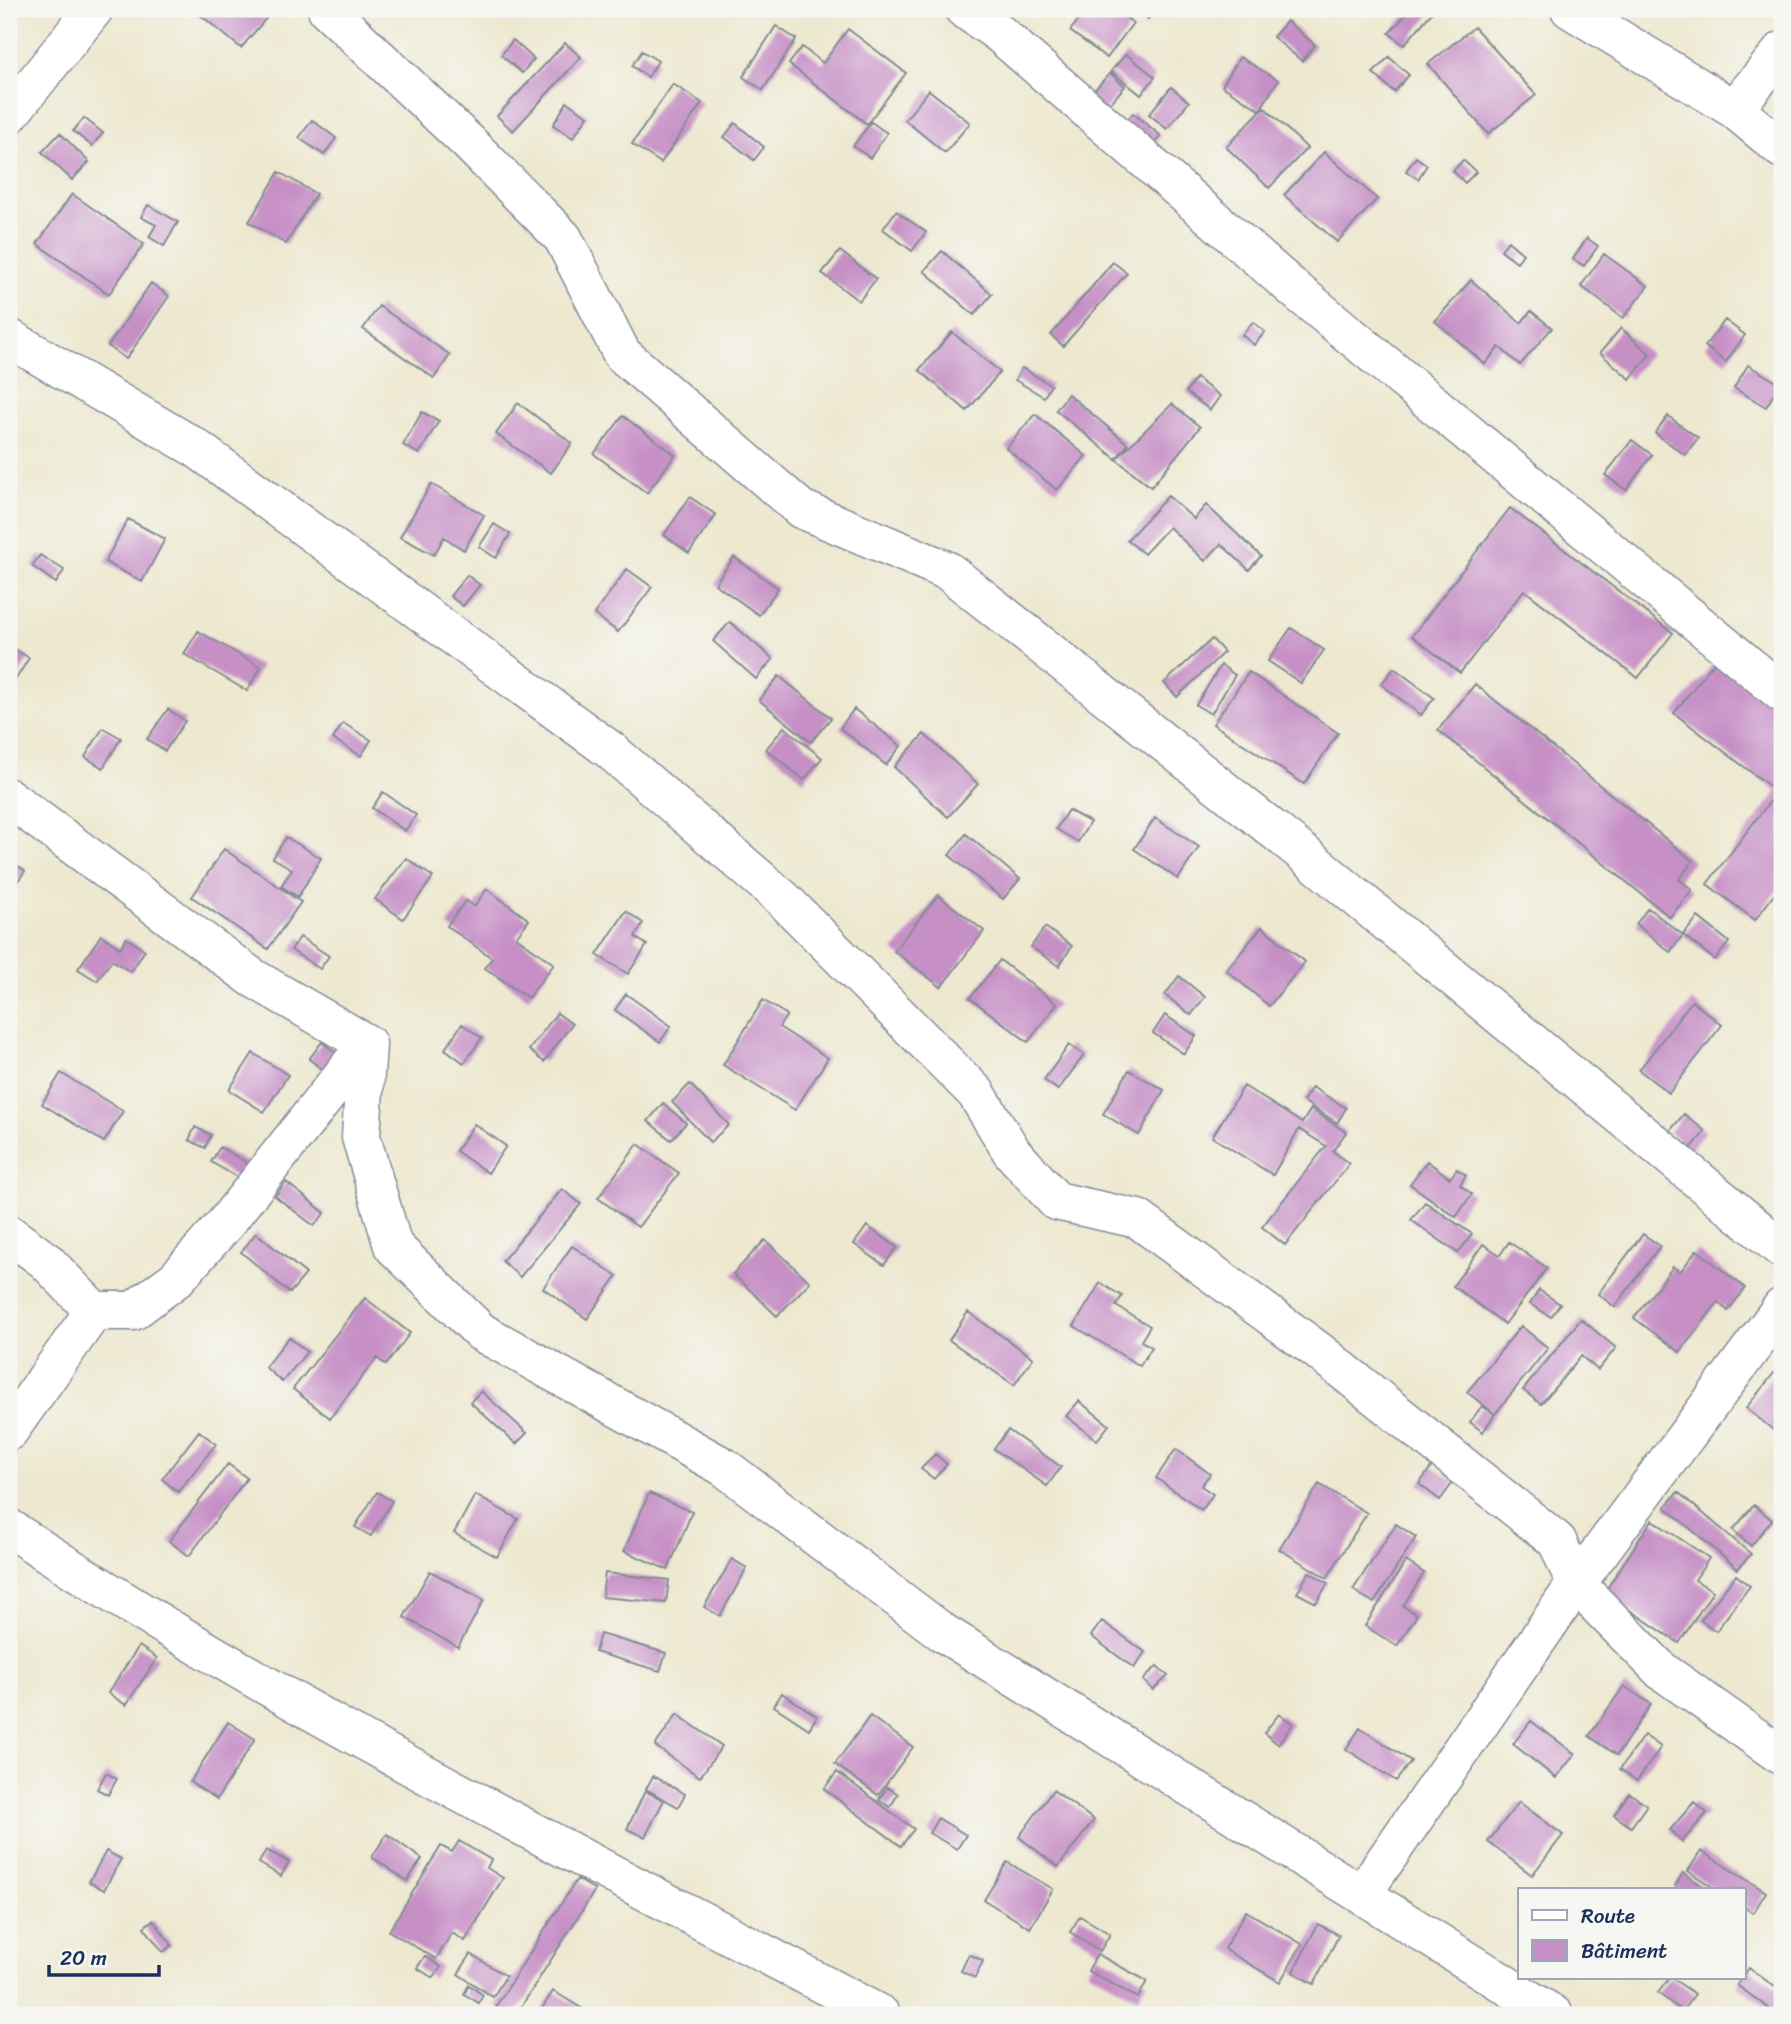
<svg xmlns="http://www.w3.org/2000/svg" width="1791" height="2024" font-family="Sriracha,sans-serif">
<rect width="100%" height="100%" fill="#f6f6f2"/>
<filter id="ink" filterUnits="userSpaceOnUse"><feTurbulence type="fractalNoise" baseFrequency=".0143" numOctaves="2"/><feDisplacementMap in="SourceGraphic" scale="14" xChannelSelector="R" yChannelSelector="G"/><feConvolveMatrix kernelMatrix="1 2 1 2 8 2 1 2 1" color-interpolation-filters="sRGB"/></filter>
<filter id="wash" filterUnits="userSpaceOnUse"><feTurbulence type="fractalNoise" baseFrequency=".00686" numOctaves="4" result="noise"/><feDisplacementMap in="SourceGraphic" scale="28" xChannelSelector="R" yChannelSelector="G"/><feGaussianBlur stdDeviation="1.57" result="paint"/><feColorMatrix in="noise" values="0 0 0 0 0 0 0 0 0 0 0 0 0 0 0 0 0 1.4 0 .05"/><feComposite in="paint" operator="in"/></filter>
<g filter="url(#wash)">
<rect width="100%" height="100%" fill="#ede8cf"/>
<g id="blocks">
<path fill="#c68fc6" d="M193 9H274L241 48Z
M1087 9H1114L1133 23 1107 58 1070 31Z
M1136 9H1157L1148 19Z
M1411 9H1435L1404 45 1389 33Z
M1287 21 1315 45 1302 61 1273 37Z
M776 26 796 39 763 90 743 77Z
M1474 27 1536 95 1488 134 1428 64Z
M848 29 906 73 867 124 789 64 802 47 823 63Z
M513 40 534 59 522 73 501 55Z
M565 43 581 57 513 131 497 116Z
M642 51 658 61 648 77 632 66Z
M1126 54 1155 77 1141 95 1111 71Z
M1240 57 1278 80 1260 110 1222 86Z
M1389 57 1409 75 1394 92 1373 73Z
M1110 73 1125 86 1103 112 1087 98Z
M673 84 702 103 661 163 632 144Z
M1171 87 1189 102 1167 129 1149 114Z
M929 90 970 123 945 153 905 120Z
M567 102 588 116 573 138 553 125Z
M1264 107 1307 148 1269 188 1226 147Z
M1133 113 1161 136 1150 149 1122 127Z
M84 118 103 133 92 146 73 131Z
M312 120 336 138 324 155 299 138Z
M871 122 887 133 870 158 853 146Z
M735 123 764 147 754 160 724 137Z
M60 133 89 162 72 180 42 152Z
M1324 152 1377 199 1337 242 1284 195Z
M1416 157 1427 165 1418 179 1406 171Z
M1463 160 1476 172 1465 183 1453 171Z
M279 172 316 194 286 244 249 222Z
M72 194 144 244 109 294 37 244Z
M148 205 178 222 164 246 149 237 156 225 141 217Z
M896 211 926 232 912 251 883 229Z
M1587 238 1598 246 1584 266 1573 259Z
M1508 241 1523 254 1517 262 1501 250Z
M840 251 876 279 859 301 822 273Z
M942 251 992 294 974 315 924 271Z
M1604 254 1648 286 1623 318 1581 286Z
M1113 262 1127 273 1063 346 1051 335Z
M1471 280 1521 323 1531 311 1552 328 1520 365 1499 347 1485 364 1435 321Z
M151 283 169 296 126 359 108 346Z
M379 306 450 355 434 378 363 329Z
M1725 320 1745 335 1726 362 1705 346Z
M1253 322 1265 332 1254 345 1242 335Z
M1621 328 1650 354 1630 379 1600 353Z
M952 332 1000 372 967 411 919 370Z
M1748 365 1780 384 1766 407 1734 388Z
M1022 368 1051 385 1044 397 1015 380Z
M1196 378 1220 396 1210 410 1186 392Z
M1068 394 1128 444 1116 459 1056 410Z
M518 403 572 443 551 473 496 434Z
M1172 404 1200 427 1151 487 1116 459Z
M422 412 439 421 419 454 403 445Z
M1035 414 1086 456 1057 490 1006 448Z
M623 416 675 455 647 493 594 454Z
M1668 416 1698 438 1685 455 1655 433Z
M1632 440 1652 455 1626 490 1605 475Z
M431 484 484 515 464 550 444 537 434 555 400 537Z
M1168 496 1194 519 1206 505 1261 556 1249 570 1221 544 1205 561 1169 527 1144 554 1127 540Z
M690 497 716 515 689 553 664 535Z
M1510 508 1673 633 1638 678 1524 590 1460 673 1412 636Z
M128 519 165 539 142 582 105 562Z
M494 524 510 534 496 558 479 547Z
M40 555 64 570 56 583 32 566Z
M734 557 778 588 759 615 715 584Z
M627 569 652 587 618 632 594 614Z
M467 575 480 585 463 606 450 596Z
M730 622 773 659 756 679 713 641Z
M1291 628 1324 650 1301 683 1268 661Z
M198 631 261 667 247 691 184 654Z
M1212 639 1224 652 1177 697 1164 683Z
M9 645 29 658 9 690Z
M1716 660 1782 710V884L1755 920 1707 884 1777 792 1674 713Z
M1221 665 1235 675 1211 714 1196 705Z
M1394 668 1434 698 1421 715 1381 684Z
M1249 672 1338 733 1304 784 1213 724Z
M779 676 831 718 811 742 759 700Z
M1475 684 1693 861 1679 879 1692 890 1670 917 1438 730Z
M168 709 185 721 165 751 147 739Z
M854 709 901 746 886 765 840 728Z
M343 723 371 740 361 756 333 739Z
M784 727 822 758 804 780 766 749Z
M103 728 121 738 103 768 85 757Z
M924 734 978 784 948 817 894 767Z
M383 792 416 815 405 831 372 808Z
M1068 810 1090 822 1078 842 1056 829Z
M1155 818 1199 847 1178 879 1134 849Z
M966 834 1020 879 1003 899 949 855Z
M286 837 321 858 298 897 281 886 292 869 273 858Z
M224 849 301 902 268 949 192 897Z
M406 858 433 877 403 919 375 899Z
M9 860 25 871 9 894Z
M487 889 529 920 516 937 554 964 528 998 485 968 492 958 447 926 466 900 474 907Z
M938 895 984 931 941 987 894 951Z
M1648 908 1683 935 1698 917 1729 942 1715 960 1683 935 1670 952 1636 924Z
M626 911 643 923 635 937 647 945 628 974 597 955Z
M1045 927 1072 946 1059 966 1031 947Z
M1262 927 1305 962 1269 1006 1226 970Z
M101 935 120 948 126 938 145 950 131 972 112 960 97 981 78 969Z
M300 937 329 956 320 969 291 950Z
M1000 960 1057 1004 1028 1042 970 998Z
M1179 976 1205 997 1191 1015 1165 995Z
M626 994 671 1026 660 1042 615 1010Z
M763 1000 787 1015 779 1027 828 1058 795 1110 723 1065Z
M1692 1001 1722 1025 1669 1093 1639 1070Z
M557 1013 572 1024 544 1062 529 1050Z
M1165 1015 1196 1036 1184 1054 1153 1033Z
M462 1024 482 1038 464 1063 445 1049Z
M322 1042 340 1056 327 1073 309 1059Z
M1069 1045 1084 1055 1058 1090 1044 1080Z
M253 1053 288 1075 264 1112 229 1090Z
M1129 1070 1164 1090 1139 1135 1103 1114Z
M61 1073 123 1111 104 1142 42 1104Z
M690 1084 729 1125 710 1142 672 1102Z
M1244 1086 1302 1123 1311 1109 1346 1132 1333 1151 1349 1164 1285 1245 1262 1227 1326 1146 1299 1129 1273 1175 1212 1137Z
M1312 1087 1346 1108 1337 1123 1303 1101Z
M663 1103 686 1123 671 1140 648 1121Z
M1684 1114 1705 1131 1690 1150 1669 1132Z
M474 1124 506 1146 488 1173 456 1151Z
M195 1127 211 1135 205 1148 189 1140Z
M638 1144 679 1173 638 1227 598 1198Z
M220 1147 254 1167 245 1182 211 1162Z
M1427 1161 1450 1178 1457 1169 1466 1175 1460 1185 1472 1194 1456 1217 1410 1184Z
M286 1182 325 1213 314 1226 275 1196Z
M562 1189 581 1204 520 1277 502 1261Z
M1425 1202 1472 1234 1458 1253 1411 1220Z
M867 1226 897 1247 884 1265 854 1244Z
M256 1233 306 1274 290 1293 241 1252Z
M1643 1234 1660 1246 1615 1307 1598 1294Z
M765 1240 810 1282 777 1316 733 1274Z
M1509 1242 1547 1268 1505 1324 1453 1286 1483 1244 1500 1255Z
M572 1246 617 1276 587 1319 543 1288Z
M1697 1250 1745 1288 1728 1311 1718 1302 1680 1352 1634 1318 1673 1267 1680 1272Z
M1100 1283 1122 1296 1116 1306 1150 1326 1141 1341 1152 1347 1140 1366 1074 1326Z
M1539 1290 1560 1304 1551 1317 1530 1304Z
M365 1298 410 1333 386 1365 377 1358 330 1418 293 1389Z
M968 1312 1033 1358 1014 1385 949 1340Z
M1581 1319 1616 1348 1598 1370 1581 1356 1541 1404 1523 1390Z
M1521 1326 1548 1348 1495 1414 1467 1392Z
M289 1337 307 1352 282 1382 265 1367Z
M1782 1363V1437L1746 1408Z
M481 1391 527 1433 516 1444 470 1402Z
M1079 1401 1109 1425 1097 1440 1066 1416Z
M1482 1406 1495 1414 1483 1432 1470 1422Z
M1008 1430 1061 1467 1047 1486 994 1449Z
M199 1431 216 1444 178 1492 162 1479Z
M1176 1449 1210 1474 1201 1486 1213 1494 1202 1510 1156 1478Z
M935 1454 947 1464 934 1479 921 1469Z
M228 1464 247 1478 189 1556 169 1541Z
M1432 1466 1454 1481 1440 1500 1419 1484Z
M1319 1484 1367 1513 1327 1578 1279 1549Z
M377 1492 392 1501 371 1536 355 1527Z
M1678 1492 1751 1554 1738 1569 1665 1507Z
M649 1493 692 1512 668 1570 624 1551Z
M475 1495 518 1519 497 1557 454 1533Z
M1754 1505 1772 1520 1751 1546 1733 1530Z
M1652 1520 1709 1558 1695 1580 1713 1591 1679 1643 1604 1593Z
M1396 1524 1416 1537 1374 1603 1353 1590Z
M732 1559 747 1568 720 1616 704 1607Z
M1406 1561 1424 1573 1403 1606 1417 1615 1397 1646 1365 1626Z
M430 1571 484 1600 458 1647 404 1617Z
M1309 1572 1328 1583 1316 1603 1297 1593Z
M605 1573 669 1580 666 1603 602 1597Z
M1736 1575 1750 1586 1716 1631 1701 1620Z
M1102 1621 1145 1652 1134 1668 1091 1636Z
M600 1634 666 1653 660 1671 595 1652Z
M139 1646 157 1658 126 1705 108 1693Z
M1157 1666 1168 1676 1153 1690 1143 1680Z
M1624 1686 1651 1704 1617 1755 1589 1736Z
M782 1693 817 1716 809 1729 774 1706Z
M677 1714 722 1746 700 1777 655 1746Z
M1279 1714 1293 1724 1278 1744 1264 1733Z
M870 1716 913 1747 878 1795 835 1764Z
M1531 1721 1575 1754 1556 1778 1513 1744Z
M228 1722 255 1739 217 1799 190 1782Z
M1360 1728 1411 1761 1396 1781 1346 1749Z
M1644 1735 1661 1747 1637 1781 1620 1769Z
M837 1772 914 1829 901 1846 824 1789Z
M106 1773 117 1779 108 1795 97 1789Z
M653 1776 685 1794 678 1807 646 1789Z
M887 1787 898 1794 890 1807 879 1800Z
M1053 1790 1094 1820 1058 1867 1019 1837Z
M645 1791 664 1800 645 1837 627 1829Z
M1629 1793 1647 1805 1631 1827 1614 1815Z
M1519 1802 1563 1835 1532 1875 1488 1842Z
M1694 1802 1707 1813 1682 1842 1670 1830Z
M938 1818 966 1835 957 1849 929 1833Z
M387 1834 422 1859 407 1881 372 1857Z
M459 1841 491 1860 487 1868 503 1878 465 1941 452 1933 436 1959 389 1931 441 1846 452 1852Z
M266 1850 289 1862 281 1876 259 1863Z
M106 1851 121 1859 104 1890 89 1882Z
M1701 1851 1766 1892 1753 1913 1744 1907V1889H1716L1688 1871Z
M1007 1862 1053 1889 1030 1928 984 1900Z
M1683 1873 1707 1889H1680L1675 1886Z
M577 1879 595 1890 516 2015H511L496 2006Z
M1246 1911 1302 1944 1280 1982 1224 1949Z
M1080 1916 1110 1934 1100 1951 1070 1932Z
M153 1920 172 1945 163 1952 144 1927Z
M1318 1924 1339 1935 1314 1984 1293 1972Z
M471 1954 506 1976 493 1997 458 1974Z
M969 1954 983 1961 975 1978 961 1971Z
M1097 1954 1147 1981 1138 1998 1088 1971Z
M425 1956 441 1967 433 1978 417 1968Z
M1749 1968 1782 1992V2003L1775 2013 1737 1985Z
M1670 1977 1695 1994 1682 2011 1658 1993Z
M469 1985 483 1995 479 2003 464 1994Z
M553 1991 593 2015H538Z"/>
</g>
</g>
<g filter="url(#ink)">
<use href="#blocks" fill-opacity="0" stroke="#848c96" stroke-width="2"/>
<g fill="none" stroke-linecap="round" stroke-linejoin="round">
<g stroke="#848c96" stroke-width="41">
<path id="minor" d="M327 9 468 142 563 238 622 354 801 509 948 571 1298 849 1782 1249
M964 9 1000 34 1293 288 1782 693
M1570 9 1734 109 1782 149
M1734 109 1782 51
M9 115 94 9
M9 338 196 448 610 750 783 899 976 1093 1012 1152 1056 1201 1138 1219 1317 1350 1557 1541 1576 1584 1662 1671 1782 1756
M9 798 253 978 367 1044 361 1137 393 1246 481 1332 724 1467 942 1632 1554 2015
M9 1234 46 1261 94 1311 9 1431
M94 1311H133L176 1279 225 1224 367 1044
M9 1528C287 1711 587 1859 881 2015
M1362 1894 1576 1584 1782 1307"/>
</g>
<use href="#minor" stroke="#fff" stroke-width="38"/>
</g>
</g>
<rect width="1791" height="2024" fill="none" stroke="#f6f6f2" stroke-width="35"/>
<rect x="1518" y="1888" width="228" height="91" fill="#f6f6f2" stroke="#9ea6b7" stroke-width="2"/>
<rect x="1532" y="1910" width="35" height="10" fill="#ffffff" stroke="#9ea6b7" stroke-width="2"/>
<text x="1581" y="1923" font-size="21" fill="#1b2f5e">Route</text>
<rect x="1532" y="1940" width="35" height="21" fill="#c68fc6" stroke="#9ea6b7" stroke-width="2"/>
<text x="1581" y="1958" font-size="21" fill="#1b2f5e">Bâtiment</text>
<path d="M49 1965v10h110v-10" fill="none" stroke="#1b2f5e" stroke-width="3.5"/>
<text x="60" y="1965" font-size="21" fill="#1b2f5e" stroke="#f6f6f2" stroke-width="5" paint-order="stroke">20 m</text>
</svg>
